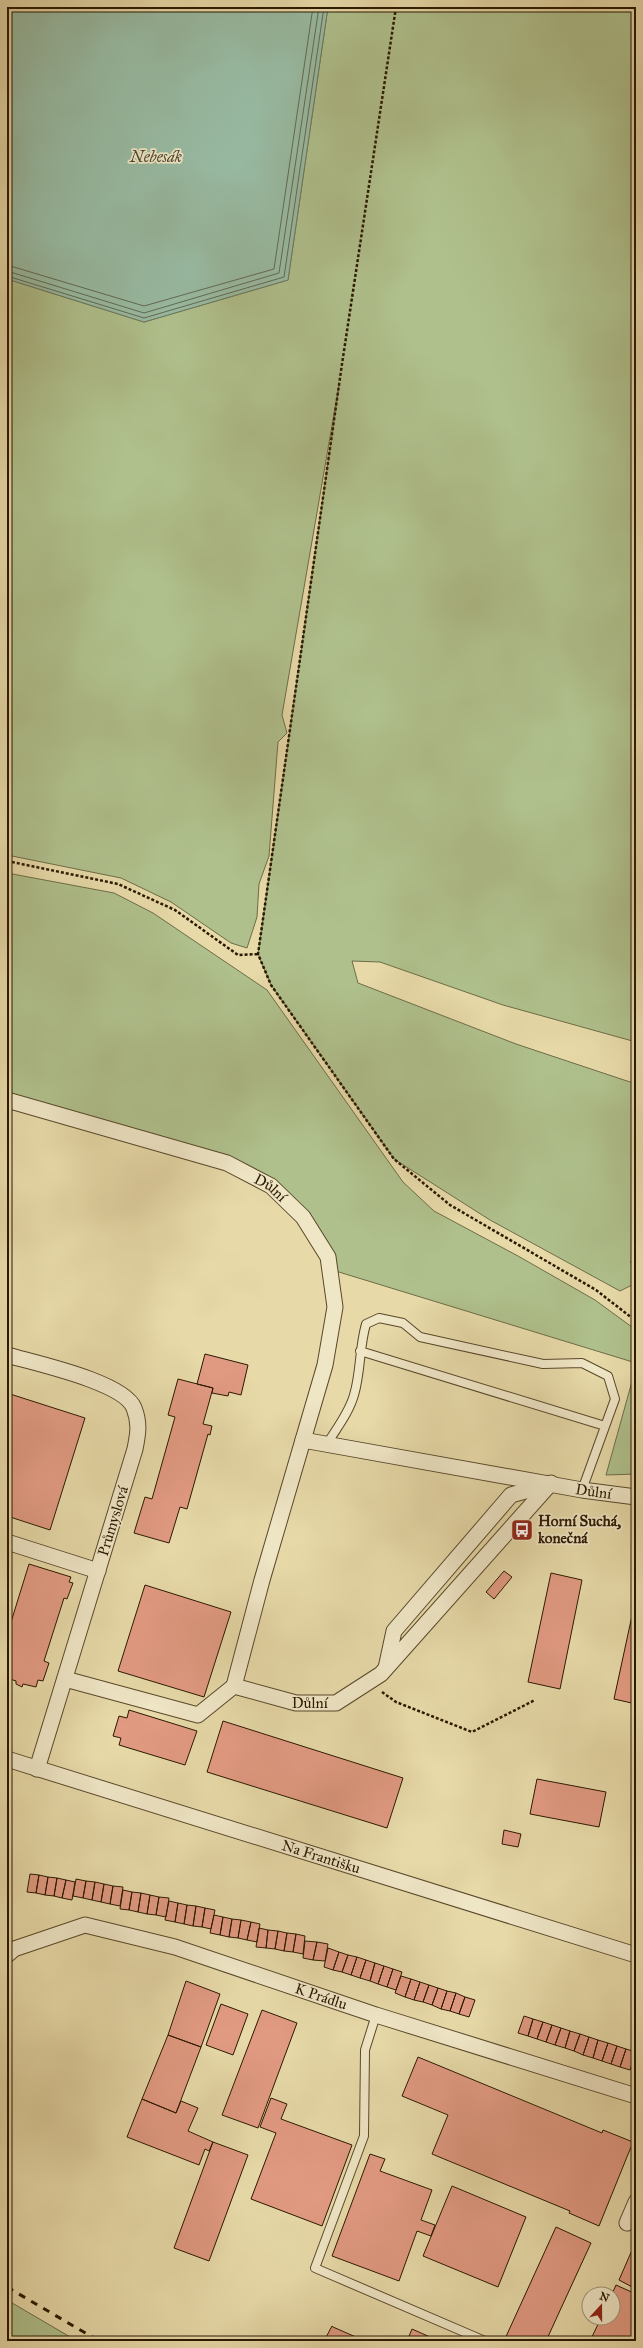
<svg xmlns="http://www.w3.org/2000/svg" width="643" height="2348" font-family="'IM FELL Great Primer',serif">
<rect width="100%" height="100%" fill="#e7d9a8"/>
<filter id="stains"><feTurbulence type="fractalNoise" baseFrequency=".005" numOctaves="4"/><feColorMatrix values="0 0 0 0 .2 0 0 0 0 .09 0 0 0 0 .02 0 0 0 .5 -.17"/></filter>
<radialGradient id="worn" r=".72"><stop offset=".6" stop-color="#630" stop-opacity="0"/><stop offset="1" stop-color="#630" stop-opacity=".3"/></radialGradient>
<path fill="#afc08c" stroke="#6d6c46" d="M328 7H636V1042L503 1005 380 962 352 961 358 983 516 1044 636 1084V1258L630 1262 636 1263V1283L620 1291 490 1220 394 1159 271 985 258 954 339 385 282 715 287 733 278 742 269 856 259 884 257 917 247 948 231 943 171 902 121 878 7 855V279L144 322 288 280Z
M7 873 114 893 153 913 267 990 403 1182 434 1211 518 1256 595 1300 636 1330V1363L329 1269 303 1217 227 1163 7 1100Z
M636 1367V1474L606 1475Z
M7 2300 77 2341H7Z"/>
<path fill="#98bba3" stroke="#6c7a62" d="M7 7H328L288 280 144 322 7 279Z"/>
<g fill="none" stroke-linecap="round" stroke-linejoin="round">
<path stroke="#626a52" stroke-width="1" d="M7 265 144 306 274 269 313 7
M7 271 144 313 279 273 319 7
M7 276 144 318 284 277 324 7"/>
</g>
<path fill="#e19a82" stroke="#2b1800" d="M205 1354 248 1365 241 1395 229 1392 228 1396 212 1393 213 1388 197 1384Z
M178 1379 213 1388 203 1424 212 1426 210 1435 208 1434 187 1509 180 1507 169 1543 134 1533 145 1497 152 1499 175 1417 168 1415Z
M7 1393 85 1418 50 1530 7 1516Z
M29 1564 71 1577 69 1582 73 1583 67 1599 64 1598 44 1661 49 1663 43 1681 38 1680 36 1687 23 1684 22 1687 16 1684V1681L7 1678V1635Z
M504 1571 512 1577 494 1599 486 1592Z
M551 1573 582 1580 560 1689 528 1682Z
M145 1585 231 1612 204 1697 118 1671Z
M636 1597V1704L614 1699Z
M129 1710 197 1731 185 1765 119 1745 121 1738 113 1736 119 1716 127 1718Z
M223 1721 403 1778 387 1828 207 1772Z
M537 1779 606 1792 599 1827 530 1814Z
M504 1830 521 1834 518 1847 502 1844Z
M30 1874 39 1875 36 1893 27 1892Z
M39 1875 48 1877 45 1895 36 1893Z
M48 1877 57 1878 54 1896 45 1895Z
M57 1878 66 1880 62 1898 54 1896Z
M76 1879 86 1881 83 1898 73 1896Z
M66 1880 75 1882 72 1900 62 1898Z
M86 1881 95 1882 92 1900 83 1898Z
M95 1882 104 1884 101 1902 92 1900Z
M104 1884 113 1886 110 1904 101 1902Z
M113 1886 123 1887 120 1906 110 1904Z
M123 1890 132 1892 129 1910 120 1909Z
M132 1892 141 1893 138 1912 129 1910Z
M141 1893 150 1895 147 1914 138 1912Z
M150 1895 159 1897 156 1915 147 1914Z
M159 1897 169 1898 166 1917 156 1915Z
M169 1901 178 1903 175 1922 165 1920Z
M178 1903 187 1905 184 1924 175 1922Z
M187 1905 196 1906 193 1926 184 1924Z
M196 1906 205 1908 202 1927 193 1926Z
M205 1908 215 1910 211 1929 202 1927Z
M214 1915 223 1917 220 1935 210 1933Z
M223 1917 232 1919 229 1937 220 1935Z
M232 1919 241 1920 238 1938 229 1937Z
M241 1920 251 1922 247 1940 238 1938Z
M251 1922 260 1924 257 1942 247 1940Z
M259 1928 268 1930 266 1948 256 1947Z
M268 1930 278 1931 275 1949 266 1948Z
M278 1931 287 1933 284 1951 275 1949Z
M287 1933 296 1934 293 1952 284 1951Z
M296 1934 305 1936 303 1954 293 1952Z
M305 1941 317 1942 313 1960 303 1958Z
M317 1942 328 1944 325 1961 313 1960Z
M328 1948 339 1952 333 1970 324 1967Z
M339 1952 348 1955 342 1972 333 1970Z
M348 1955 357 1957 351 1975 342 1972Z
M357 1957 366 1960 360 1978 351 1975Z
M366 1960 375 1963 370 1981 360 1978Z
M375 1963 384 1966 378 1984 370 1981Z
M384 1966 393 1969 387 1987 378 1984Z
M393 1969 402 1972 396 1990 387 1987Z
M401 1976 411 1979 405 1997 395 1993Z
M411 1979 420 1982 414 2000 405 1997Z
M186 1981 220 1994 201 2047 168 2035Z
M420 1982 429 1985 423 2002 414 2000Z
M429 1985 438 1988 432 2005 423 2002Z
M438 1988 447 1991 441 2009 432 2005Z
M447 1991 456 1993 450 2011 441 2009Z
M456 1993 465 1997 459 2014 450 2011Z
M465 1997 475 2000 469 2017 459 2014Z
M221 2004 248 2014 233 2055 206 2045Z
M262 2010 297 2023 258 2128 222 2115Z
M524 2016 533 2019 528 2036 518 2033Z
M533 2019 543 2022 537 2039 528 2036Z
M543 2022 552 2025 546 2042 537 2039Z
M552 2025 561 2028 555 2045 546 2042Z
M561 2028 570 2031 565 2048 555 2045Z
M570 2031 580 2034 574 2051 565 2048Z
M580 2034 589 2037 583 2055 574 2051Z
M168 2035 201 2047 176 2113 142 2099Z
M589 2037 598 2040 593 2058 583 2055Z
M598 2040 608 2043 602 2061 593 2058Z
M608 2043 617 2046 611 2064 602 2061Z
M617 2046 626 2049 620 2067 611 2064Z
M626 2049 636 2052 630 2070 620 2067Z
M418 2057 602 2133 603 2130 633 2142 599 2226 569 2213 570 2211 432 2154 448 2115 402 2096Z
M271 2098 287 2104 281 2119 352 2145 322 2226 251 2199 276 2133 260 2127Z
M142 2099 176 2113 181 2101 198 2108 188 2131 213 2142 209 2151 205 2149 199 2165 127 2137Z
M213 2142 248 2155 209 2261 174 2248Z
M370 2154 385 2159 380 2171 432 2190 421 2220 435 2225 431 2236 417 2231 399 2281 332 2256Z
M452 2186 526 2217 498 2287 423 2256Z
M556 2227 591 2243 546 2341H504Z
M636 2241V2289L619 2280Z
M616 2285 636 2294V2341H590L601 2318H613L612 2294Z
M332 2326 333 2327 365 2341H324Z
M412 2329 439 2341H407Z"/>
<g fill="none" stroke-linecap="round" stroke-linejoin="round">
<g stroke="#5a482a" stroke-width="10">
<path id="service" d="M360 1351 605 1426
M327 1444C336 1429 349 1413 354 1395 361 1372 359 1348 366 1324L379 1318 403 1323 420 1337 543 1364 582 1363 608 1376 615 1399 582 1490
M376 2015 365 2050 364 2136 315 2268 485 2341"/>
</g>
<g stroke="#5a482a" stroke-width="17">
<g id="minor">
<path id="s1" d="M7 1100 227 1163 271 1186 303 1217 328 1257 335 1307 325 1365 262 1580 234 1686"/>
<path d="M7 1355C34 1363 124 1382 134 1408 140 1423 138 1434 135 1449L37 1769"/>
<path id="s2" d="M303 1440 582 1490 636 1497"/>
<path d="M7 1542 98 1571"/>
<path d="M386 1668 394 1631 511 1495 546 1485"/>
<path d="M65 1679 198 1715 234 1686"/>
<path id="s3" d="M234 1686 296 1703H336L381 1674 551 1483"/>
<path id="s4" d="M7 1759 636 1955"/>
<path id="s5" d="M7 1955 14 1949 85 1925 175 1947 376 2015 636 2096"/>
<path d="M627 2223 636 2202"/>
</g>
</g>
<path stroke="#2b1800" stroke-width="2.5" stroke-dasharray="3 2" stroke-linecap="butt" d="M396 7 342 364 258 954 271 985 394 1159 450 1205 596 1290 636 1321
M7 861 118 884 175 910 238 955 258 954
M382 1692 396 1702 472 1732 535 1700"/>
<use href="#service" stroke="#efe6c6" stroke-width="8"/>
<use href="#minor" stroke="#efe6c6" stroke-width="15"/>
<path stroke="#2b1800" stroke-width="3" stroke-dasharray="7 7" stroke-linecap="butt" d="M7 2287 99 2341"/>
</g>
<defs>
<g id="bus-square" transform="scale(1.15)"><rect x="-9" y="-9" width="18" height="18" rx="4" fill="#8f2418" stroke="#efe6c6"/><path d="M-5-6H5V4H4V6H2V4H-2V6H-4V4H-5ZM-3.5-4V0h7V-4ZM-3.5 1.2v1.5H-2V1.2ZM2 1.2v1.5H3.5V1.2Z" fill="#fff"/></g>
</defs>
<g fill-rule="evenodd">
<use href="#bus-square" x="522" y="1530"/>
</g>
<g text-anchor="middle" stroke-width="3.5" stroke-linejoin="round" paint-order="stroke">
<g font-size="15" fill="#2b1800" stroke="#efe6c6">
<text dy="5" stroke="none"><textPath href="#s1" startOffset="279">Důlní</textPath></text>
<text dy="5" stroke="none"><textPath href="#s2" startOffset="295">Důlní</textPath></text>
<text transform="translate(113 1521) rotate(-73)" y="5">Průmyslová</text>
<text dy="5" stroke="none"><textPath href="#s3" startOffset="78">Důlní</textPath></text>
<text dy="5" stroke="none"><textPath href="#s4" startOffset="329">Na Františku</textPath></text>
<text dy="5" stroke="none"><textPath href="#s5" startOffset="331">K Prádlu</textPath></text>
</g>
<g font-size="15" font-weight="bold" fill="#2b1800" stroke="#efe6c6" text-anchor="start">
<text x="538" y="1526">Horní Suchá,<tspan x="538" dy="17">konečná</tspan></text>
</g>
<g font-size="16" font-style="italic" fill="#4c4931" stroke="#efe6c6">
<text x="156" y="162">Nebesák</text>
</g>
</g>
<rect width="643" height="2348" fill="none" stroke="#e7d9a8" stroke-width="24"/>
<rect x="8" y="8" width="627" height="2332" fill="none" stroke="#2b1800" stroke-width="2"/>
<rect x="12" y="12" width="619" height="2324" fill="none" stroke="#2b1800"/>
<g transform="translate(601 2306) rotate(21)"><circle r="19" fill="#efe6c6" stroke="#a19477"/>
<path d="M0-3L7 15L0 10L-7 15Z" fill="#8f2418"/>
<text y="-6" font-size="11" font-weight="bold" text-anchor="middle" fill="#2b1800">N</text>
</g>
<rect width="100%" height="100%" filter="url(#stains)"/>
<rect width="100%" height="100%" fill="url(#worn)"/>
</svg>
